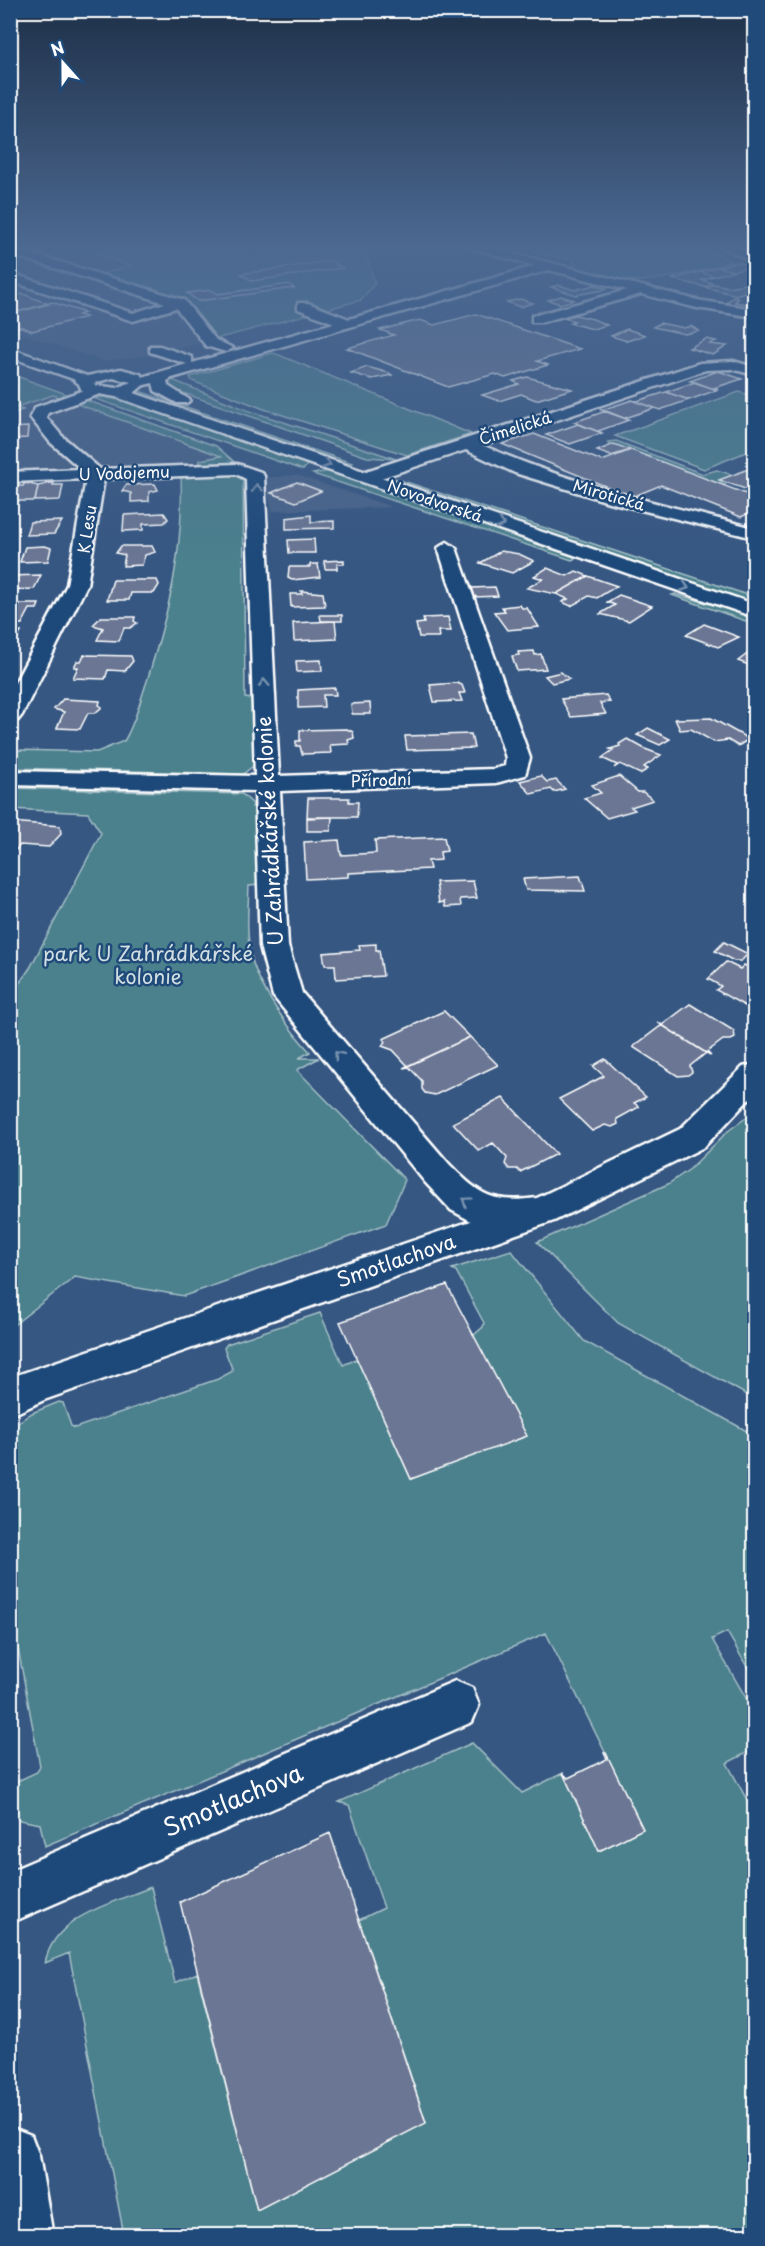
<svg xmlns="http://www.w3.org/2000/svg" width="765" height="2246" font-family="'Playpen Sans',sans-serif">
<rect width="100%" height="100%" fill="#365782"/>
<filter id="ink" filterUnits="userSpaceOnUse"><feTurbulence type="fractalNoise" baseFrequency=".0167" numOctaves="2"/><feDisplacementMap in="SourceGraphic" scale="12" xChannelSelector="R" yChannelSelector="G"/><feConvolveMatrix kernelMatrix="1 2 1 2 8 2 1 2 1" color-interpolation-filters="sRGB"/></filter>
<g filter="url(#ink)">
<path fill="#4a6389" d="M11 247H122L92 252 132 266 99 274 183 300 216 339 159 354 104 361 11 330Z
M10 381 222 456 238 465 236 476 11 481Z
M296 475 392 507 272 511 265 478Z"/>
<path fill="#4b808d" stroke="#a5c0c6" stroke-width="1.5" d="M122 247H363L375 283 361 300 216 339 182 300 98 275 131 266 91 252Z
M514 247H707L682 249H709L731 262C682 275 619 296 573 264L575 261Z
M273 353 279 355 471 434 407 455 264 409 192 381 190 377Z
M11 374 72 396 65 399 53 395 16 407 23 410 11 414Z
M170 379 247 410 396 459 367 457 175 390 170 387Z
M135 391H139L352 463 345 465 133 393Z
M739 392 754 396V449L704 469 615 436Z
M104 397 120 400 308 464 303 470 93 398Z
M83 399 216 446 238 465 200 466V460L221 456 74 403Z
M616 441 703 474 717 470 733 475 720 480 728 483 723 485 607 442Z
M329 471 562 551 577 558 572 560 313 474Z
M235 474 243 477 245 698 253 699 257 763 243 774 11 768 16 750 97 752 124 741C135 724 140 701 147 681 169 611 184 550 181 476Z
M388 476 754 597V603L385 479Z
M675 594 754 617V624L672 595Z
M11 788 242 794 253 804 252 807 259 808 260 885 249 886C248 909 246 933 251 956 259 988 288 1028 310 1052L299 1058H319L297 1070 405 1180 386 1224 184 1296 75 1277 11 1327V995L30 968 101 833 88 813 11 809Z
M754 1112V1399L618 1323 537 1242 668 1184 690 1169 728 1131Z
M511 1250 584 1341 754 1435V1679L727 1632 712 1639 754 1712V1749L727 1763 754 1813V2235H124L69 1953 45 1963C54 1915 112 1904 151 1887L175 1983 197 1973 257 2210 426 2122 359 1920 384 1908 349 1805 339 1802 472 1743 522 1793 563 1773 599 1851 643 1829 546 1633 45 1846 40 1824 20 1820 11 1813V1784L37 1772 40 1766 11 1611 10 1428 32 1413 59 1402 63 1403 71 1426 75 1428 218 1379 233 1371 224 1348 227 1344 320 1313 343 1365 357 1359 411 1479 474 1335 483 1327 484 1323 456 1271 452 1269Z"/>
<path fill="#6b7693" stroke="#fff" stroke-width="1.5" d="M330 261 343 268 252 281 241 274Z
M737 262 751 266 733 271 719 267Z
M719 267 733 271 714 276 700 272Z
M700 272 714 276 702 280 715 284 704 287 672 279Z
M289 284 294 288 198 301 187 293 211 290 218 294Z
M715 284 728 287 745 284 754 287V289L736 295 704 287Z
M558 285 575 290 594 285 608 289 576 295 551 287Z
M23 294 49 304 10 314V296Z
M561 296 574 300 560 304 548 300Z
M733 297 738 299 735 302 754 305 751 308 725 304Z
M520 299 533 303 520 307 507 302Z
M52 302 85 313 79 315 86 317 32 331 22 327H10V314Z
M476 314 580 349 537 361 548 365 505 378 495 374 448 387 347 348 394 335 380 330 420 320 434 325Z
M575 315 593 319 607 325 593 329 573 324 570 323 574 321 564 318Z
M660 323 684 328 691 326 699 331 685 334 653 327Z
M627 329 645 335 627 341 611 336Z
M706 339 716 341 710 344 727 346 713 355 689 348Z
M367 367 389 373 392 375 372 379 351 373Z
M718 371 742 379 714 388 718 390 690 381Z
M527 377 572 389 536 400 521 394 499 401 482 395 519 384 513 381Z
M695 382 717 390 689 400 666 392Z
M666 392 689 400 660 410 631 400 637 401Z
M632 400 655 408 625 418 630 420H629L601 410Z
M606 411 629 420 598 431 602 433 574 422Z
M578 424 602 433 570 444 546 435Z
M28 427 27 438 10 439V428Z
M534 434 602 461 631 450 754 497V511L741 517 661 485 632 497 502 444Z
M614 444 630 450 611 456 597 451Z
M751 468 754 469V487L748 490 719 480Z
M297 482 321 491 296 502 271 493Z
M25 483 38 486 35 501H10L14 486H23Z
M51 483H54L53 485H63L60 500 35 501 38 486Z
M155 484 158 490 149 492V501L131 502V493L122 491 126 485Z
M164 513 168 519 164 523 143 524V530L123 531 124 515Z
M311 515V522L334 521V528L286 529V518Z
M62 521 54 534 26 535 30 522Z
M314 539 315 553H289L288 540Z
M45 546 51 548 48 561 20 562 25 547Z
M121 546H152L155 552 145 555 142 565 123 566 125 555 116 553Z
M501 551 519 554 534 561 512 573 480 563Z
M344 560V564H337V569H325L324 561Z
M310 564H318L320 577 292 580 288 578 289 567H310Z
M547 568 567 576 576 571 588 576 556 594 527 588 543 579 534 576Z
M41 575 34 589 10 590V576Z
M588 576 617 586 597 598 589 596 571 606 562 602 568 599 556 594Z
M113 580H157L159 585 154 593H131L129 600H107Z
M495 587 498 596 475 597 472 588Z
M301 591 323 593 325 606 291 607 290 594H302Z
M619 595 652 606 629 621 600 614 615 605 607 602Z
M10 604H39L37 609H30L22 624H10Z
M520 605 522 608H527L539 627 507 630 494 612 505 611 502 607Z
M320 615H342V621H321Z
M101 617H135L134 621 137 623 130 628H124L119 641 97 640 103 628 93 625Z
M448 617 451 631H438L439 637H419L416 624 424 623 423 618Z
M335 621 337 639 294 641 293 623Z
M704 624 739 637 718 647 686 635Z
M10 632H21L10 653Z
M754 649V667L738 661Z
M534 651 535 655 541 654 546 669 517 671 512 656 519 655 518 652Z
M84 655 131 656 133 661 125 671 108 670 105 679 73 678 78 667H74L77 661H81Z
M321 660 322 671 297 672 296 661Z
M561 672 569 679 552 683 545 676Z
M457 683 462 685 465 693H459L462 701 434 702 430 685Z
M335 688 336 695H323L324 707 298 708V690Z
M606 695 610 702 600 703 606 714 571 717 561 699Z
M63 699 100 701 99 705 102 707 95 713H88L80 729 57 728 64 712 54 709Z
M370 703 371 714H352L351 704Z
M711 718 749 739 738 746 728 740 714 742 691 729 680 730 675 719Z
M648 728 670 739 660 745 637 735Z
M347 729 353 732 354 738 348 740 349 744 330 745 331 753 302 754 300 746H296V741H300V730Z
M471 734 474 748 407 750 405 736Z
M627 739 645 749 661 755 644 767 648 769 640 774 620 764 614 768 617 765 602 758 613 750 610 749 620 746 619 744Z
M541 776 547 782 556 780 565 789 554 792 551 789 531 794 520 781Z
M619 776 638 792H643L653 800 631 807 635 810 607 818 584 798 601 793 592 785Z
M308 798H349V802H358L357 817H307Z
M332 817 331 831H307V818Z
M10 822 60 826 61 834 49 847 20 845 10 857Z
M444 837 447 851 440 852 441 860 428 861 430 869 348 873V877L306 879 304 842 339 840 341 855 376 853 375 840Z
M580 876 585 891 526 890 523 879Z
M473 881 477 898 460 899 461 906 445 907 444 902 439 903 436 882Z
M724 942 748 954 741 961H734L715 951Z
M376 944V950H379L383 976 336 979 335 965H325L323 953 360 950 359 945Z
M726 962 740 969 744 965 754 970V1011L716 990 721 986 708 979Z
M690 1004 734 1031 735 1038 731 1040H723L707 1052 711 1056 657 1022 662 1025Z
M444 1011 470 1037 408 1066 393 1050 382 1046 385 1041 383 1039Z
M662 1025 706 1053 690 1066 692 1072 688 1075 678 1076 633 1047Z
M470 1037 498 1065 435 1095 425 1093 422 1089V1081L409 1067 403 1068Z
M605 1059 646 1097 634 1103 639 1107 617 1119 618 1124 612 1127 605 1125 592 1131 559 1099 604 1076 593 1066Z
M503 1098 556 1154 520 1172 517 1169H509L505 1164 507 1158 493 1143 479 1151 453 1123Z
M447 1285 527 1436 411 1479 340 1322Z
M604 1753H606L643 1829 599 1851 563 1773 568 1778 607 1759Z
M330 1833 426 2123 257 2210 180 1902Z"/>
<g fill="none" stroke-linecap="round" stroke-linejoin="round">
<g stroke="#fff" stroke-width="5">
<path id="minor" d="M10 247 184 300 216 340 233 348 226 352 206 346 176 308 133 321 10 281V273L133 313 165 303 10 254Z
M468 247H488L697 300 754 309V317L697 308 641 294 542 322H532V316L627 290 549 270 172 378 167 381 168 386 190 400 187 403H177L155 391 153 383 140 386 133 382 135 379 187 364 150 352V346H160L192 357V363L334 323 298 309V303H308L349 319 535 266Z
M722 247H738L754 255V262Z
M733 361 754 367V375L732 369 706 370 482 445C568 484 662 504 754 528V538L609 502 515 473 466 450 372 481 366 482 357 477 360 473 700 363Z
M95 386 100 388 103 391 100 394 48 413 46 417 62 436 100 469 238 464 261 472 264 476 279 776 494 769 505 766 506 758 438 548 447 542 456 548 530 758 525 775 496 783 280 791 288 946 302 993 449 1164C480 1195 491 1204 537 1198L680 1129 743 1067 754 1064V1094L704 1147 554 1221 44 1400 10 1416V1378L17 1375 471 1221 451 1210 425 1182 273 996 260 946 255 791 10 785V771L255 776 246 479 236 474 104 479 87 585 22 715 18 720 10 722V692L67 585 86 479 10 482V472L81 469 50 442 30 417 36 407Z
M455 1681 472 1688 479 1705 472 1722 10 1923V1871Z
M10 2127 31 2135 39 2156 53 2236H10Z"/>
</g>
<g stroke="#fff" stroke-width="5">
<path id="major" d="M10 348 87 376 121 369 140 374 147 382 134 393 754 604V617L116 397 82 391 79 384 73 379 10 357ZM113 378 131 382 117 388 94 385 97 382Z"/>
</g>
<use href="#minor" fill="#1f4a7a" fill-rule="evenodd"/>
<use href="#major" fill="#1f4a7a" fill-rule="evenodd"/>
</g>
<defs><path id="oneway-chevron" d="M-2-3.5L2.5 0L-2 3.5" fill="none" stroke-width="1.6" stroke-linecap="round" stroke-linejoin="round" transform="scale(1.5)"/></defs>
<g stroke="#7992af">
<use href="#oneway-chevron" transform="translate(327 464) rotate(19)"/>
<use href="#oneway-chevron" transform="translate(257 488) rotate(-97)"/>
<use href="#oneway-chevron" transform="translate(501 524) rotate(19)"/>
<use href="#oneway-chevron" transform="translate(685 587) rotate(19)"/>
<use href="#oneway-chevron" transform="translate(264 683) rotate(-92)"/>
<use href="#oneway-chevron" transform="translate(338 1055) rotate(-130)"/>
<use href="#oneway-chevron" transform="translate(466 1201) rotate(-145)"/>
</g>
</g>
<linearGradient id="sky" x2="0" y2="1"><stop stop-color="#1e3048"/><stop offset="0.44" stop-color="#4c6992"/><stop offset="1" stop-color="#4c6992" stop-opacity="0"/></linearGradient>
<rect width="765" height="562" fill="url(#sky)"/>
<g text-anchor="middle" stroke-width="5" stroke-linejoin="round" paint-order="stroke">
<g font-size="16" fill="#fff" stroke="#1f4a7a">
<text transform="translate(515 428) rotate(-18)" y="6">Čimelická</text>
<text transform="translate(124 473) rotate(-2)" y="6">U Vodojemu</text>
<text transform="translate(609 495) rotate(16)" y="6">Mirotická</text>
<text transform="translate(435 501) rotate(19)" y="6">Novodvorská</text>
<text transform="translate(87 529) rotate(-81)" y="6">K Lesu</text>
<text transform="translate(381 780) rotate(-2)" y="6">Přírodní</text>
</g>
<g font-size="20" fill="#fff" stroke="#1f4a7a">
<text transform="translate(270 831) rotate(-93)" y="7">U Zahrádkářské kolonie</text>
<text transform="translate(396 1261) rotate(-19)" y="7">Smotlachova</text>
</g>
<g font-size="20" fill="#d2dfe2" stroke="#1f4a7a">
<text x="148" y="961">park U Zahrádkářské<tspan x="148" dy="23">kolonie</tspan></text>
</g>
<g font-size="24" fill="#fff" stroke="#1f4a7a">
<text transform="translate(233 1801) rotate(-23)" y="8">Smotlachova</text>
</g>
</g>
<rect width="765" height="2246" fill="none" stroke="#1f4a7a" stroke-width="36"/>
<rect x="18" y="18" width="729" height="2210" fill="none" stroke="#fff" stroke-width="2" filter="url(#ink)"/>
<g transform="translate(63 63) rotate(339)" stroke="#1f4a7a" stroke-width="4.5" paint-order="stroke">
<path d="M0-4.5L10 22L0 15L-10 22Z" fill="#ffffff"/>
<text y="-9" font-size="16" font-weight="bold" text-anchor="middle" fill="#ffffff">N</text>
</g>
</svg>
